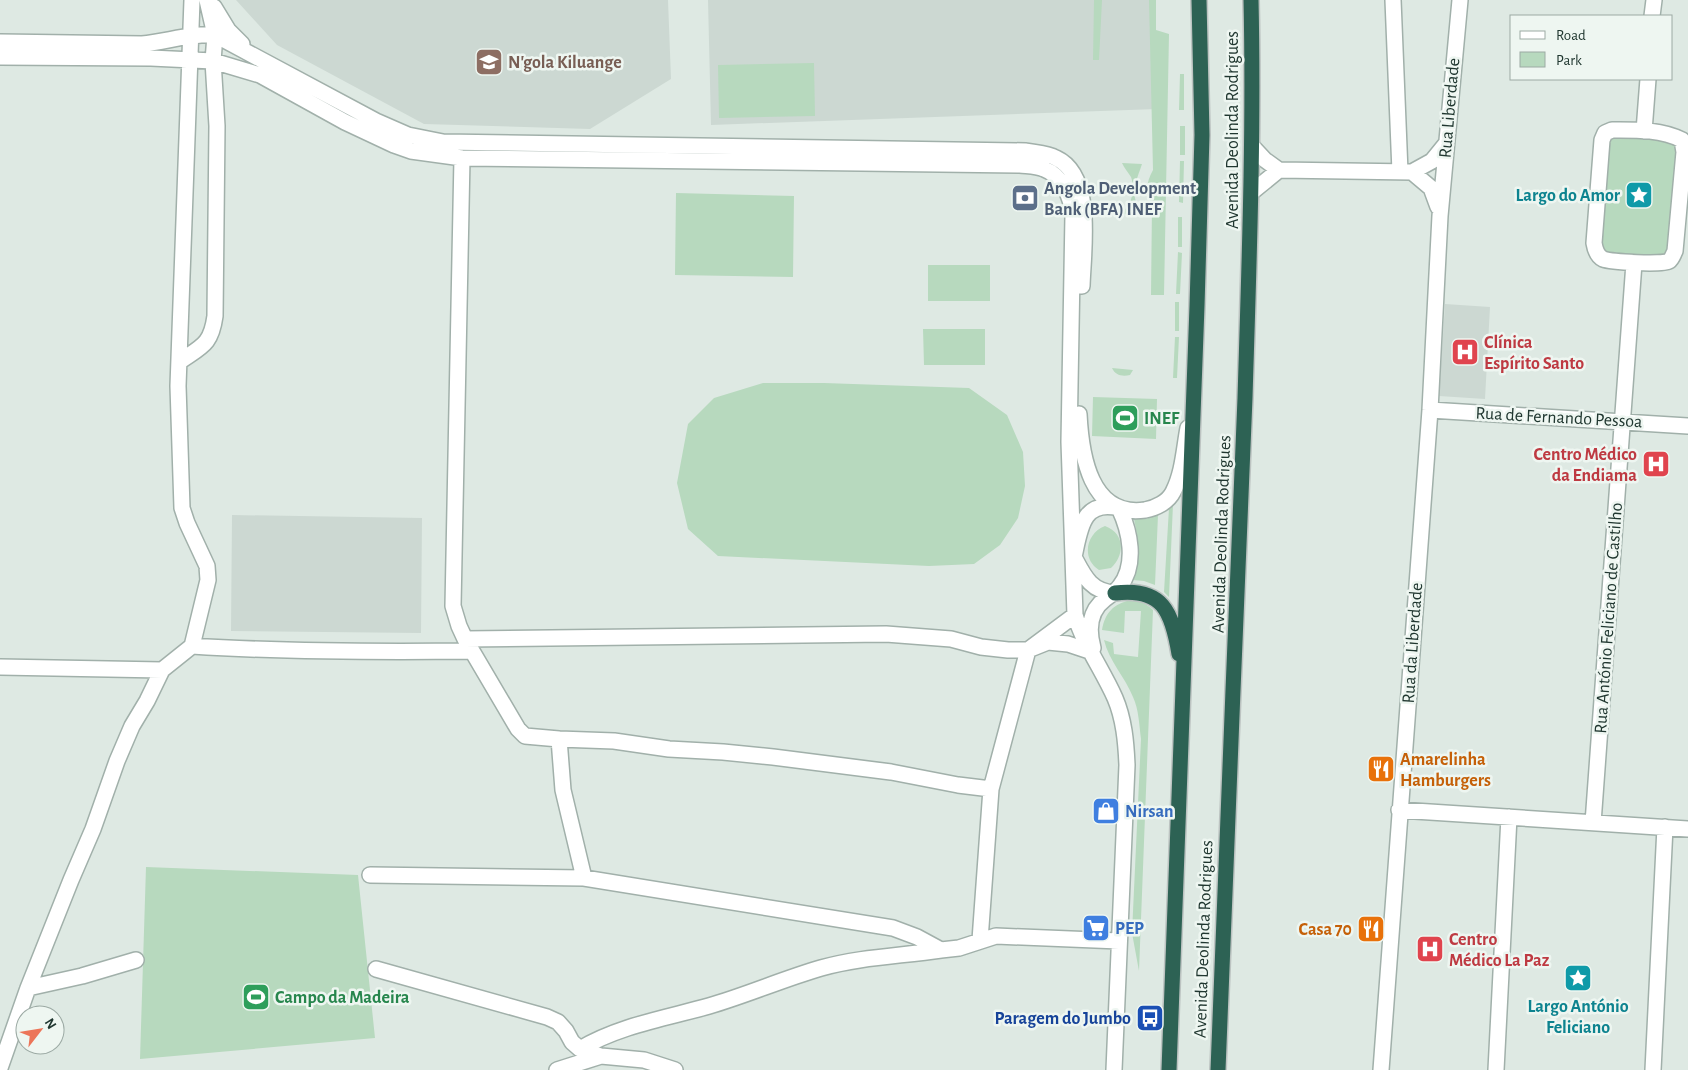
<svg xmlns="http://www.w3.org/2000/svg" width="1688" height="1070" font-family="'Alegreya Sans',sans-serif">
<rect width="100%" height="100%" fill="#dee9e3"/>
<path fill="#ccd8d2" d="M236 0H668L671 79 590 129 424 124 277 45Z
M708 0H1154L1157 109 711 125Z
M1445 304 1490 307 1485 399 1439 396Z
M232 515 422 518 421 633 231 631Z"/>
<path fill="#b7d9be" d="M1094 0H1102L1099 60H1093Z
M1149 0H1156V30L1169 34 1164 295H1151L1152 205C1145 192 1146 183 1153 170Z
M814 63 815 116 719 118 718 65Z
M1180 74H1184V110H1179Z
M1180 126H1185V155H1180Z
M1609 135 1680 140 1669 258 1602 252Z
M1180 161H1184L1183 203 1179 202Z
M1122 163 1142 164C1133 191 1131 187 1140 215L1120 214C1131 206 1136 191 1131 177 1128 172 1124 168 1122 163Z
M676 193 794 196 793 277 675 275Z
M1178 217H1182V247H1178Z
M1178 252 1182 253 1180 294H1176Z
M928 265H990V301H928Z
M1175 302H1179V331H1175Z
M923 329H985V365H924Z
M1175 337H1179L1177 378H1173Z
M1112 368 1133 370 1130 375C1122 377 1115 375 1112 368Z
M763 383H824L969 388 1007 415 1023 452 1025 486 1018 518 1000 545 974 564 929 566 718 556 688 529 677 483 688 424 714 398Z
M1093 397 1157 399 1156 439 1092 436Z
M1173 504 1169 597 1164 592 1169 508Z
M1158 515 1155 585 1144 581 1133 580C1139 559 1139 541 1134 519H1145Z
M1105 526C1125 533 1125 555 1111 568L1099 570C1081 559 1086 533 1105 526Z
M1131 600C1140 601 1146 603 1153 610L1139 971 1132 933 1141 739C1139 725 1139 710 1133 697 1125 677 1109 661 1104 640L1113 643 1114 654 1138 657 1141 611H1125L1124 633 1102 630C1105 613 1113 604 1131 600Z
M146 867 358 875 375 1038 140 1059Z"/>
<g fill="none" stroke-linecap="round" stroke-linejoin="round">
<g stroke="#a1b0aa" stroke-width="18">
<path id="minor" d="M1393 0 1400 172
M214 7 228 30 242 44
M1652 16 1654 0
M0 42 142 44C166 42 191 33 215 35L376 121 408 135 443 142 1026 151C1036 153 1047 153 1056 158 1095 176 1083 250 1082 286
M0 57 151 58 213 61 260 75 345 122 394 145 411 151 462 158 1020 165C1028 166 1037 166 1044 169 1063 176 1071 197 1073 215L1069 442 1075 615C1084 645 1102 669 1115 698 1124 719 1126 742 1127 765L1114 1070
M1612 130C1634 130 1661 129 1682 140L1684 152 1675 251C1673 255 1672 259 1669 261 1663 265 1611 262 1603 259 1597 256 1595 249 1594 243L1602 140 1605 133Z
M1644 131 1648 79
M1252 146 1265 160 1279 170
M462 158 453 606 459 626 465 639 518 729 525 736 559 739 563 790 584 878
M1412 172 1431 188 1438 207
M1252 192 1279 170 1412 172 1432 161 1445 145
M179 362C202 346 211 345 215 316L217 126 213 61 215 35 207 0
M1430 410 1688 426
M1079 414C1081 454 1090 518 1145 510 1156 508 1168 502 1173 492 1183 473 1184 449 1188 428
M465 639 886 634 951 639 981 647 1008 650H1028L1048 642 1068 644 1089 651
M192 646C285 652 379 652 472 651
M1093 648C1088 630 1089 611 1105 599 1111 594 1116 592 1120 586 1137 564 1130 531 1119 508 1082 499 1080 530 1074 557 1084 576 1091 592 1115 593
M0 667 162 670 192 646 208 580 207 566 187 523 182 508 178 386 192 0
M559 739 614 741 669 749 723 752 773 757 891 772 958 785 991 789
M1399 810 1688 829
M1593 823 1634 263
M370 875 584 878 893 928 917 937 941 950 959 948 996 936 1119 941
M980 940 991 789 1028 650 1075 615
M376 969 547 1017 558 1022 566 1031 572 1042 580 1049 601 1056 644 1060 675 1070
M28 988 82 976 136 960
M580 1049C618 1026 666 1018 709 1006 747 995 783 979 821 968 860 957 901 956 941 950
M0 1068 28 988 71 880 93 829 117 761 132 726 147 701 162 670
M557 1070 601 1056
M1381 1070 1430 410 1440 216 1460 0
M1496 1070 1509 817
M1653 1070 1665 827"/>
</g>
<g stroke="#bcc3c1" stroke-width="18">
<path id="highway" d="M1115 593C1163 587 1172 612 1179 654
M1169 1070 1197 306 1202 135 1199 0
M1218 1070C1225 846 1237 622 1245 398 1249 265 1254 133 1251 0"/>
</g>
<use href="#minor" stroke="#fff" stroke-width="15"/>
<use href="#highway" stroke="#2d6254" stroke-width="15"/>
</g>
<defs>
<g id="university-square" transform="scale(1.4375)"><rect x="-9" y="-9" width="18" height="18" rx="4" fill="#8d6e63" stroke="#eef6f1"/><path d="M0-5L7-2L0 1L-7-2ZM-4 1L0 2.5L4 1V4Q0 6-4 4Z" fill="#fff"/></g>
<g id="sight-square" transform="scale(1.4375)"><rect x="-9" y="-9" width="18" height="18" rx="4" fill="#0f9aa8" stroke="#eef6f1"/><path d="M0-6L1.8-2.2L6-1.7L2.9 1.2L3.7 5.4L0 3.3L-3.7 5.4L-2.9 1.2L-6-1.7L-1.8-2.2Z" fill="#fff"/></g>
<g id="bank-square" transform="scale(1.4375)"><rect x="-9" y="-9" width="18" height="18" rx="4" fill="#5c6f8a" stroke="#eef6f1"/><path d="M-6-4H6V4H-6ZM0-2.3a2.3 2.3 0 1 0 0 4.6a2.3 2.3 0 1 0 0-4.6Z" fill="#fff"/></g>
<g id="hospital-square" transform="scale(1.4375)"><rect x="-9" y="-9" width="18" height="18" rx="4" fill="#e0444e" stroke="#eef6f1"/><path d="M-5-5h3v3.5h4V-5h3V5h-3V1.5h-4V5h-3Z" fill="#fff"/></g>
<g id="stadium-square" transform="scale(1.4375)"><rect x="-9" y="-9" width="18" height="18" rx="4" fill="#2e9e5b" stroke="#eef6f1"/><path d="M0-5a6.5 5 0 1 0 0 10a6.5 5 0 1 0 0-10ZM-3.5-1.8h7v3.6h-7Z" fill="#fff"/></g>
<g id="restaurant-square" transform="scale(1.4375)"><rect x="-9" y="-9" width="18" height="18" rx="4" fill="#e8710a" stroke="#eef6f1"/><path d="M-5-6h1v4h1v-4h1v4h1v-4h1v5L-1.5 .5V6h-2V.5L-5-1ZM5-6V6H3V1.5H1.5Q1.5-4 5-6Z" fill="#fff"/></g>
<g id="shop-square" transform="scale(1.4375)"><rect x="-9" y="-9" width="18" height="18" rx="4" fill="#3f7fe0" stroke="#eef6f1"/><path d="M-5-2.5h2.3a2.7 3.5 0 0 1 5.4 0H5L5.5 6h-11ZM-1.5-2.5h3a1.5 2.3 0 0 0-3 0Z" fill="#fff"/></g>
<g id="supermarket-square" transform="scale(1.4375)"><rect x="-9" y="-9" width="18" height="18" rx="4" fill="#3f7fe0" stroke="#eef6f1"/><path d="M-6-5.5h2.5l.6 2H6L4.5 2H-2.5L-4.4-4H-6ZM-1.5 3.2a1.3 1.3 0 1 0 .1 0ZM3 3.2a1.3 1.3 0 1 0 .1 0Z" fill="#fff"/></g>
<g id="bus-square" transform="scale(1.4375)"><rect x="-9" y="-9" width="18" height="18" rx="4" fill="#1a4fb4" stroke="#eef6f1"/><path d="M-5-6H5V4H4V6H2V4H-2V6H-4V4H-5ZM-3.5-4V0h7V-4ZM-3.5 1.2v1.5H-2V1.2ZM2 1.2v1.5H3.5V1.2Z" fill="#fff"/></g>
</defs>
<g fill-rule="evenodd">
<use href="#university-square" x="489" y="62"/>
<use href="#sight-square" x="1639" y="195"/>
<use href="#bank-square" x="1025" y="198"/>
<use href="#hospital-square" x="1465" y="352"/>
<use href="#stadium-square" x="1125" y="418"/>
<use href="#hospital-square" x="1656" y="464"/>
<use href="#restaurant-square" x="1381" y="769"/>
<use href="#shop-square" x="1106" y="811"/>
<use href="#supermarket-square" x="1096" y="928"/>
<use href="#restaurant-square" x="1371" y="929"/>
<use href="#hospital-square" x="1430" y="949"/>
<use href="#sight-square" x="1578" y="978"/>
<use href="#stadium-square" x="256" y="997"/>
<use href="#bus-square" x="1150" y="1018"/>
</g>
<g text-anchor="middle" stroke-width="5" stroke-linejoin="round" paint-order="stroke">
<g font-size="18" font-weight="bold" fill="#785e54" stroke="#eef6f1" text-anchor="start">
<text x="508" y="68">N'gola Kiluange</text>
</g>
<g font-size="18" fill="#203730" stroke="#eef6f1">
<text transform="translate(1449 108) rotate(-85)" y="6">Rua Liberdade</text>
<text transform="translate(1232 130) rotate(-90)" y="6">Avenida Deolinda Rodrigues</text>
<text transform="translate(1559 417) rotate(3)" y="6">Rua de Fernando Pessoa</text>
<text transform="translate(1221 534) rotate(-88)" y="6">Avenida Deolinda Rodrigues</text>
<text transform="translate(1608 618) rotate(-86)" y="6">Rua António Feliciano de Castilho</text>
<text transform="translate(1412 643) rotate(-86)" y="6">Rua da Liberdade</text>
<text transform="translate(1203 939) rotate(-88)" y="6">Avenida Deolinda Rodrigues</text>
</g>
<g font-size="18" font-weight="bold" fill="#4e5e75" stroke="#eef6f1" text-anchor="start">
<text x="1044" y="194">Angola Development<tspan x="1044" dy="21">Bank (BFA) INEF</tspan></text>
</g>
<g font-size="18" font-weight="bold" fill="#0d838f" stroke="#eef6f1" text-anchor="end">
<text x="1620" y="201">Largo do Amor</text>
<text x="1578" y="1012" text-anchor="middle">Largo António<tspan x="1578" dy="21">Feliciano</tspan></text>
</g>
<g font-size="18" font-weight="bold" fill="#be3a42" stroke="#eef6f1" text-anchor="start">
<text x="1484" y="348">Clínica<tspan x="1484" dy="21">Espírito Santo</tspan></text>
<text x="1637" y="460" text-anchor="end">Centro Médico<tspan x="1637" dy="21">da Endiama</tspan></text>
<text x="1449" y="945">Centro<tspan x="1449" dy="21">Médico La Paz</tspan></text>
</g>
<g font-size="18" font-weight="bold" fill="#27864d" stroke="#eef6f1" text-anchor="start">
<text x="1144" y="424">INEF</text>
<text x="275" y="1003">Campo da Madeira</text>
</g>
<g font-size="18" font-weight="bold" fill="#c56008" stroke="#eef6f1" text-anchor="start">
<text x="1400" y="765">Amarelinha<tspan x="1400" dy="21">Hamburgers</tspan></text>
<text x="1352" y="935" text-anchor="end">Casa 70</text>
</g>
<g font-size="18" font-weight="bold" fill="#366cbe" stroke="#eef6f1" text-anchor="start">
<text x="1125" y="817">Nirsan</text>
<text x="1115" y="934">PEP</text>
</g>
<g font-size="18" font-weight="bold" fill="#164399" stroke="#eef6f1" text-anchor="end">
<text x="1131" y="1024">Paragem do Jumbo</text>
</g>
</g>
<rect x="1510" y="15" width="162" height="65" fill="#eef6f1" stroke="#9caaa4"/>
<rect x="1520" y="31" width="25" height="8" fill="#ffffff" stroke="#9caaa4"/>
<text x="1556" y="40" font-size="15" fill="#203730">Road</text>
<rect x="1520" y="52" width="25" height="15" fill="#b7d9be" stroke="#9caaa4"/>
<text x="1556" y="65" font-size="15" fill="#203730">Park</text>
<g transform="translate(40 1030) rotate(59)"><circle r="24" fill="#eef6f1" stroke="#9caaa4"/>
<path d="M0-4L9 19L0 12L-9 19Z" fill="#ec7559"/>
<text y="-8" font-size="14" font-weight="bold" text-anchor="middle" fill="#203730">N</text>
</g>
</svg>
